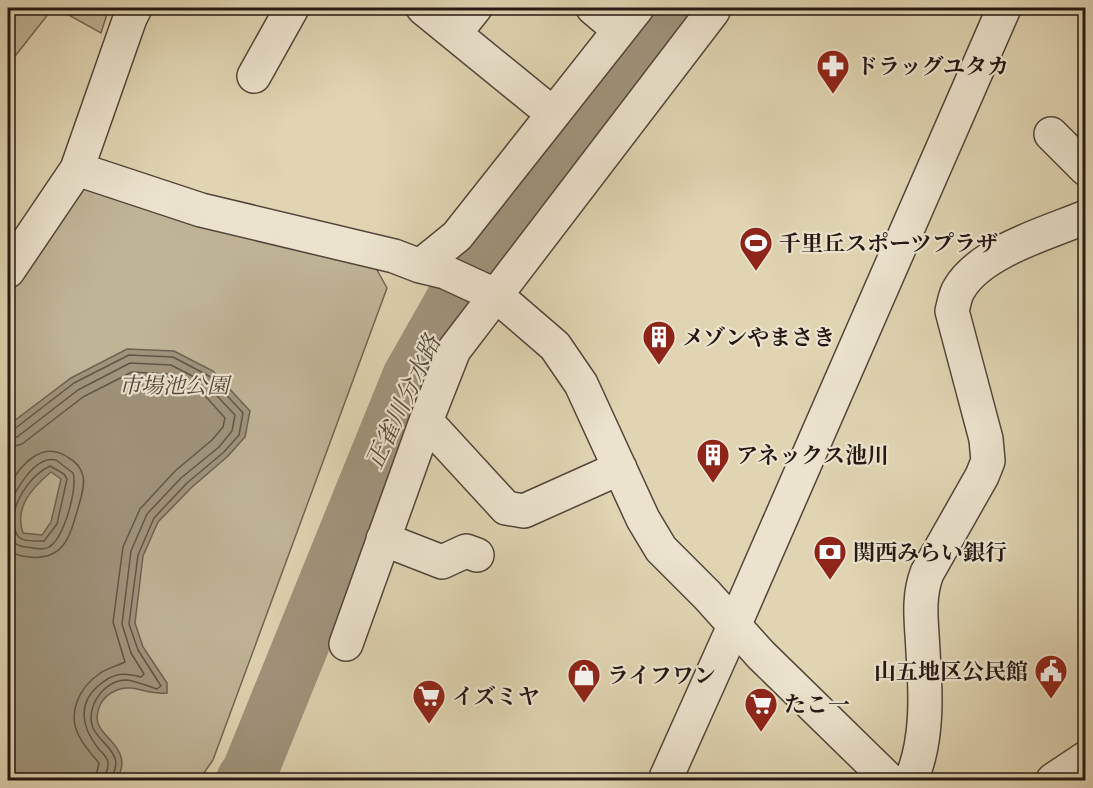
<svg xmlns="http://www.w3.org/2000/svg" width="1093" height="788" font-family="'IM FELL Great Primer','Noto Serif JP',serif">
<rect width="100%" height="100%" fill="#e0d4b2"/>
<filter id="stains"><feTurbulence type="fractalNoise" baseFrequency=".00333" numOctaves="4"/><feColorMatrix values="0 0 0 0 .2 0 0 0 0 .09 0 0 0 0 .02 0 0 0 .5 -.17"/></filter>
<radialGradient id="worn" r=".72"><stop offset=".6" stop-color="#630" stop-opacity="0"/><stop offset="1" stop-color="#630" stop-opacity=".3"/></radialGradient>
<path fill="#c0b497" stroke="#726655" stroke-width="1.5" d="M8 8H53L8 65Z
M56 8H109L101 33Z
M77 181 373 263 387 288 213 760 199 780H8V285Z"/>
<path fill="#a0947c" stroke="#6e6252" stroke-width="1.5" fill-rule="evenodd" d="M127 349 174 351 213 371 250 411 245 437 228 456 191 488 158 522 143 556 135 623 143 647 167 683V693C149 696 133 683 117 690 110 693 103 698 100 705 89 730 112 735 120 754 124 764 121 771 117 780H8V428L14 421 71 378ZM51 472 61 479 51 522 42 535 23 533C14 507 32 488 51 472Z"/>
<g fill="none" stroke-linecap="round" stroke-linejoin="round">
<path stroke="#625648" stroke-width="1.5" d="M8 432 13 430 74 383 129 355 173 357 209 376 243 413 239 435 224 452 187 483 154 518 138 555 129 624 138 650 161 686 157 689C147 686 134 680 125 680 103 681 85 708 93 728 98 739 111 747 115 758 118 767 113 772 112 780
M8 439 17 437 78 390 130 363 171 365 204 382 235 415 232 431 219 447 181 478 147 514 131 551 122 624 131 653 144 674 141 677C122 672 113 673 98 686 77 704 82 728 98 748 101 752 108 757 108 763 109 768 105 774 104 780
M8 448 22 444 83 397 132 372 169 374 199 389 225 418 223 427 212 440 175 471 140 509 123 547 113 622 125 662C117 666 107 668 99 674 79 688 67 713 79 736 84 746 92 755 99 763L95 780
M50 466 64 474 67 479 57 524 44 541C38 541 26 542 20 538 17 536 16 533 15 530 8 507 29 476 50 466Z
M8 487C21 464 43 439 69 458 76 462 81 467 83 476 85 486 81 498 78 508 70 536 64 561 29 557 21 556 14 555 8 549
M8 511C13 493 34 455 56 460L73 473C78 488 64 538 49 547 43 551 34 548 26 547 15 546 11 541 8 530"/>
<path stroke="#a0947c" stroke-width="56" d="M244 780 250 771 410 377 453 301 678 8"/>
<g stroke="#53473b" stroke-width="36">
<path id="minor" d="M423 8 553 114
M593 8 619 30
M455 33 475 8
M254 76 292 8
M1051 134 1086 169
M77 169 201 210 394 256 420 266 445 272 497 296 555 346 581 384 643 519 661 549 707 595 761 655 889 780
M420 266 457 236 637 8
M8 271 77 169 130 18 135 8
M426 421 506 508 524 511 620 468
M383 539 442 562 466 551 477 555
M346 644 426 421 454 350 713 11
M665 780 734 626 1004 8
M911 780C928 741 926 694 923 652 922 625 917 599 927 573L982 476 988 461 986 439 952 311C954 304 955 295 959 289 980 252 1047 233 1086 217
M1053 780 1086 758"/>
</g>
<use href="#minor" stroke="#ebe3cd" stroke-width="33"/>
</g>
<defs>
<g id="pharmacy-pin" transform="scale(1.725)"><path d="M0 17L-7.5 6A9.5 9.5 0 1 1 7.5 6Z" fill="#8f2418" stroke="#ebe3cd"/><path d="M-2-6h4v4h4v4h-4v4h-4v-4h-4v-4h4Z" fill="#fff"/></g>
<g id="stadium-pin" transform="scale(1.725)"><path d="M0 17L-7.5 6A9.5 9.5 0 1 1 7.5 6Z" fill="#8f2418" stroke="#ebe3cd"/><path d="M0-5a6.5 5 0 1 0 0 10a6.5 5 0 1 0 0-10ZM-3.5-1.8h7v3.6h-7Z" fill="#fff"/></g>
<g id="building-pin" transform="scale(1.725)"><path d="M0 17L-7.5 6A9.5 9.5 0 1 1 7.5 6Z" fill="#8f2418" stroke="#ebe3cd"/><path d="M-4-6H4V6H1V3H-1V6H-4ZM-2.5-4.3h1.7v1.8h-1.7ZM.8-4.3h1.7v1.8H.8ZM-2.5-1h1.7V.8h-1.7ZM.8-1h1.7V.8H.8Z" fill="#fff"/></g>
<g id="bank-pin" transform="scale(1.725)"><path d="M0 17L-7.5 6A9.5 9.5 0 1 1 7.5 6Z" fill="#8f2418" stroke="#ebe3cd"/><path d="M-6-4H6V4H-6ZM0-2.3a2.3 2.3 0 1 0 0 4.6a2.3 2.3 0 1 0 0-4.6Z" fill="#fff"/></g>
<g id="civic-pin" transform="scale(1.725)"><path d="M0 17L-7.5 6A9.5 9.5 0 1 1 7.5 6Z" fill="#8f2418" stroke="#ebe3cd"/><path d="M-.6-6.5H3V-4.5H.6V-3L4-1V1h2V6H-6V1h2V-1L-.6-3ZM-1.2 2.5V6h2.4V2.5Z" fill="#fff"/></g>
<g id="shop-pin" transform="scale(1.725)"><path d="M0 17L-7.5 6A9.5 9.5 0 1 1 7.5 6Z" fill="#8f2418" stroke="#ebe3cd"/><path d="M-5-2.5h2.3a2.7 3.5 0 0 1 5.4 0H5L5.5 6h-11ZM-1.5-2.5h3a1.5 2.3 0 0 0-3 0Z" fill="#fff"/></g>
<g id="supermarket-pin" transform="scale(1.725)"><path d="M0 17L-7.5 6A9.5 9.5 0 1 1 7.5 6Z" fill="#8f2418" stroke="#ebe3cd"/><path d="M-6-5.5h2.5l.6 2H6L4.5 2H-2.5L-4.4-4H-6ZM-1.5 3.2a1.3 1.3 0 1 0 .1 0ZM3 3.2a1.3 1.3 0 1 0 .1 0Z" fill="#fff"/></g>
</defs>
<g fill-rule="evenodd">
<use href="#pharmacy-pin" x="833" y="66"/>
<use href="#stadium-pin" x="756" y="243"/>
<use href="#building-pin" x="659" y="337"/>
<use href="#building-pin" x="713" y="455"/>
<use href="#bank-pin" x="830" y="552"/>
<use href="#civic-pin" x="1051" y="671"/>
<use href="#shop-pin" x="584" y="675"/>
<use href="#supermarket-pin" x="429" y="696"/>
<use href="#supermarket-pin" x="761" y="704"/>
</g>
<g text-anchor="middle" stroke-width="4.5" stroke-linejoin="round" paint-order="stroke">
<g font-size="22" font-weight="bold" fill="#241813" stroke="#ebe3cd" text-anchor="start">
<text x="856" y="74">ドラッグユタカ</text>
<text x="779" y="251">千里丘スポーツプラザ</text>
<text x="682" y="345">メゾンやまさき</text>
<text x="736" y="463">アネックス池川</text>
<text x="853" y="560">関西みらい銀行</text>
<text x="1028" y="679" text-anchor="end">山五地区公民館</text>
<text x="607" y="683">ライフワン</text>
<text x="452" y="704">イズミヤ</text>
<text x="784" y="712">たこ一</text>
</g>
<g font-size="22" font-style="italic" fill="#53473b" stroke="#ebe3cd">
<text x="174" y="393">市場池公園</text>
</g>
<g font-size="24" font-style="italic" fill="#564a3d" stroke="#ebe3cd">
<text transform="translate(403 402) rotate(-65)" y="8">正雀川分水路</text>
</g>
</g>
<rect width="1093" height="788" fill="none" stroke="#e0d4b2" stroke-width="30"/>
<rect x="9" y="9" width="1075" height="770" fill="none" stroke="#241813" stroke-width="3"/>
<rect x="15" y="15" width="1063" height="758" fill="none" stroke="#241813" stroke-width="1.5"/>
<rect width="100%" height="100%" filter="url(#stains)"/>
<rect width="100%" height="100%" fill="url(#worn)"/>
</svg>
